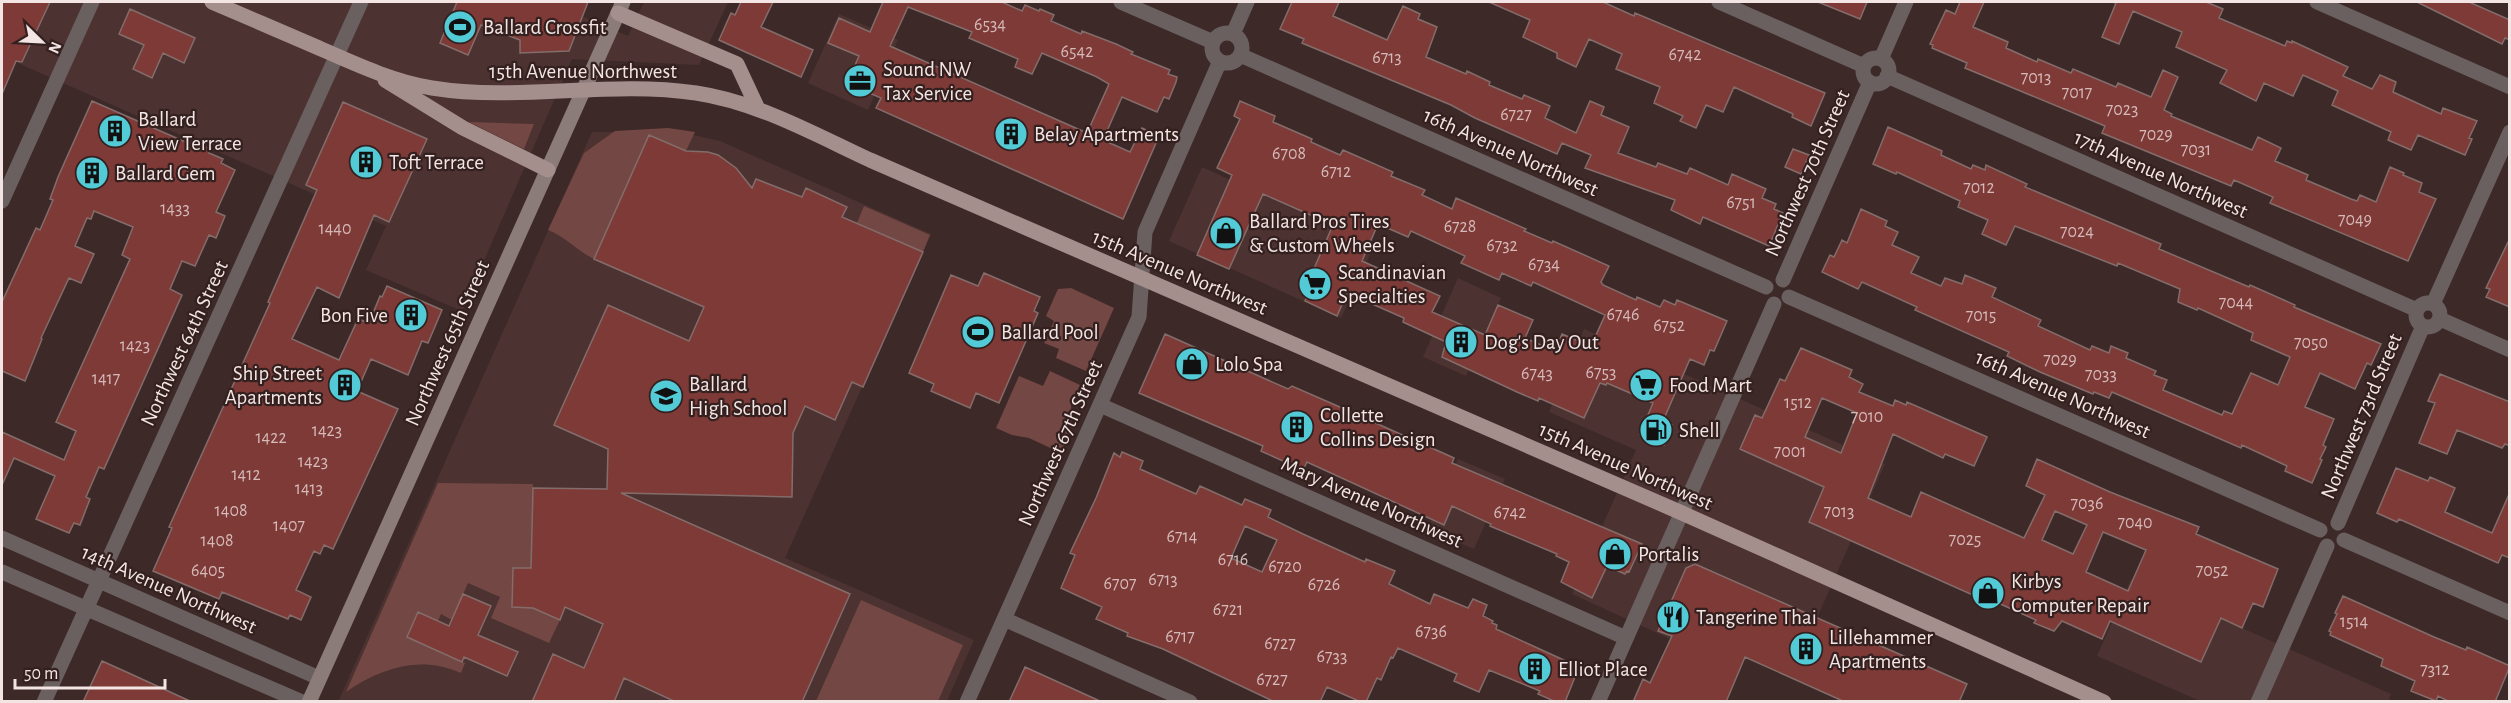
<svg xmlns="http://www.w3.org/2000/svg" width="2511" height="703" font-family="'Alegreya Sans',sans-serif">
<rect width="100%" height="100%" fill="#3d2a28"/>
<path fill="#4c3230" d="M2 2H549L628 36 644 2H728L699 65 572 59 462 311 366 270 386 226 2 56Z
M839 14 898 40 868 110 808 83Z
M592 132H680L720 141 931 234 785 558 974 640 947 701 338 702Z
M1202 167 1374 246 1341 318 1169 241Z
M1458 278 1501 298 1466 376 1423 357Z
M1584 329 1885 464 1817 618 1705 655 1572 594 1636 450 1549 412Z
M1458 459 1505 479 1474 549 1427 529Z
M2131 579 2391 694 2388 702 2200 701 2097 656Z"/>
<path fill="#734744" d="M469 122 534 124 524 149Z
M668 128 695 132 686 151 649 135 594 259C577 251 566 237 548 230L584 153 615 131Z
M864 206 930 235 923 252 857 223Z
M1071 288 1114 308 1086 371 1056 358 1059 349 1044 343 1054 321 1046 316 1058 289Z
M1050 371 1080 385 1071 403 1072 427 1061 453 1029 438 1012 435 996 428 1019 376 1043 386Z
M438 483 533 484 531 568H513L512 607 533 608 560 620 549 643 491 618 500 597 468 583 452 620 441 614 438 621 418 612 407 637 465 663 461 673C420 655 381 668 346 692Z
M861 600 963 645 938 701H816Z"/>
<path fill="#7e3a37" stroke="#836d6b" stroke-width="1.5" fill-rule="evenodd" d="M2 2H50L22 62 16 61 2 94Z
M457 2H588L569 51 520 53V40L481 25 468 55 440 43Z
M741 2H773L761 27 813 50 801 77 719 40 731 13 735 15Z
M883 2H1002L1022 11 1025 5 1039 11 1040 9 1054 15 1051 21 1081 34 1082 31 1116 44 1133 52 1131 54 1170 70 1168 74 1177 77 1176 82 1169 99 1164 97 1157 112 1122 97 1103 140 1130 152 1142 128 1159 136 1123 219 876 108 881 98 847 83 859 56 828 43 839 18 870 32ZM908 7 972 32 969 38 1018 59 1015 67 1032 74 1042 53 1097 77 1109 84 1087 133 890 46Z
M1292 2H1339L1333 16 1387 40 1403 6 1420 14 1418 19 1437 27 1426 57 1466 74 1467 71 1490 82 1489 85 1522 99 1524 95 1550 106 1545 118 1576 133 1590 101 1604 107 1601 115 1629 127 1618 153 1656 167 1658 163 1687 174 1690 168 1728 185 1732 174 1766 189 1762 198 1776 204 1774 209 1783 213 1769 246 1703 217 1700 224 1671 210 1675 200 1585 168 1591 155 1562 143 1557 154 1475 118 1451 105 1302 43 1304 39 1280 29Z
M1489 2H1603L1634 16 1635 13 1825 93 1811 126 1792 117 1793 114 1734 87 1723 112 1706 105 1696 128 1680 121 1683 116 1654 103 1660 87 1616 69 1622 54 1589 39 1576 67 1557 58V53L1523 37 1530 20Z
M1818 2H1867L1860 19Z
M1960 2H1984L1973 27 2008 42 2006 48 2037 62 2038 59 2071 73 2073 69 2116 87 2118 83 2151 97 2163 70 2178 77 2164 110 2172 114 2171 116 2252 150 2258 137 2281 148 2275 161 2308 175 2306 180 2351 199 2357 201 2360 195 2376 202 2390 167 2404 173 2403 175 2422 183 2419 192 2436 199 2408 261 2270 203 2273 197 2234 180 2231 186 2102 133 2105 126 1965 68 1967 63 1932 48 1933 45 1930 44 1946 10 1955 14Z
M2112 2H2206L2223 9 2219 18 2285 46 2287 41 2292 43V41L2348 67 2343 76 2372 89 2380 75 2396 82 2393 92 2441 114 2443 108 2477 121 2469 138 2472 139 2465 155 2418 135 2411 150 2388 140 2391 132 2332 105 2338 91 2303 75 2293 96 2264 83 2256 101 2220 83 2227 70 2176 47 2182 32 2133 11 2119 44 2102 37 2116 3Z
M2417 2H2469L2510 20V40L2505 38 2502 44Z
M130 9 195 38 184 63 163 53 152 78 133 69 144 45 119 34Z
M92 101 190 144 192 141 210 149 209 153 223 159 221 163 235 170 216 212 225 216 216 238 209 235 195 266 182 261 170 289 182 295 104 469 99 467 86 497 90 499 80 525 74 523 69 533 36 519 55 476 14 458 2 485V432L64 460 76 431 56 422 130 259 122 255 133 227 94 211 91 219 87 218 75 246 94 254 81 283 69 278 41 338 42 339 25 381 2 371V302L36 228 40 230 53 200 50 199 58 177Z
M1240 101 1275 116 1273 122 1312 139 1311 142 1340 155 1343 150 1393 172 1391 176 1425 190 1422 195 1452 209 1456 198 1526 229 1524 231 1552 243 1553 241 1609 266 1601 282 1603 285 1636 300 1637 297 1660 307 1664 300 1675 305 1677 300 1727 321 1714 351 1710 350 1704 365 1690 359 1663 421 1672 425 1664 445 1640 434 1653 403 1607 383 1606 385 1600 383 1584 418 1539 398 1538 401 1517 392 1442 357 1446 342 1403 322 1404 318 1347 293 1337 316 1305 301 1314 282 1309 280 1333 225 1263 194 1229 269 1197 255 1232 175 1217 168 1240 119 1234 116ZM1378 224 1408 237 1411 231 1465 256 1461 263 1499 280 1502 273 1531 286 1533 282 1605 315 1591 346 1562 334 1555 351 1525 338 1533 320 1498 305 1485 335 1432 312 1440 296 1362 261Z
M343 102 427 139 389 222 374 215 339 298 317 287 292 339 339 360 358 319 369 323 380 296 382 297 387 286 442 310 428 343 422 341 408 375 371 359 357 391 398 409 333 549 324 545 320 554 314 551 296 590 311 597 301 620 290 615 288 619 222 592 219 599 153 571 172 528 169 527 270 303 268 302 317 190 306 185Z
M1888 127 1942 151 1941 155 1971 169 1973 165 1985 170 1986 165 2027 184 2025 187 2161 244 2159 249 2249 287 2250 285 2295 305 2294 307 2381 344 2371 365 2367 363 2355 389 2320 373 2305 407 2334 419 2323 445 2326 447 2320 459 2322 460 2312 483 2285 471 2287 466 2242 445 2241 448 2112 392 2109 398 2094 392 2093 394 2040 372 2007 356 2009 352 1915 310 1917 307 1862 282 1858 289 1822 272 1830 255 1834 257 1842 240 1847 243 1861 209 1887 221 1885 226 1898 232 1892 245 1919 257 1911 273 1941 286 1945 278 1962 284 1965 275 1996 288 1992 297 2041 320 2038 326 2090 350 2092 346 2109 353 2111 346 2128 353 2126 358 2156 371 2154 375 2167 380 2163 390 2222 415 2224 411 2232 414 2251 373 2278 385 2290 357 2251 340 2253 333 2198 308 2197 310 2178 302 2180 289 2118 263 2117 266 2015 226 2006 245 1982 234 1988 220 1958 207 1960 201 1897 172 1896 174 1873 164Z
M649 135 686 151 708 152 718 155 736 168 752 188 756 179 802 197 806 188 847 207 842 217 923 252 863 387 852 382 835 420 805 406 793 433 792 497 621 493 850 594 802 702H676L624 678 614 702H532L553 654 584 668 603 624 565 607 560 620 533 608 512 607 513 568H531L533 488 607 489 608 449 554 425 608 305 689 341 704 307 594 259Z
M1793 149 1809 155 1801 174 1785 167Z
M2510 238V307L2486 297 2490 289 2486 288Z
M984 273 1040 297 1034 311 1038 313 999 403 976 393 970 408 931 391 934 384 909 373 951 275 978 286Z
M1165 334 1288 389 1292 386 1333 404 1454 458 1452 463 1642 544 1629 572 1627 571 1625 574 1607 566 1592 598 1561 582 1569 562 1556 556 1557 554 1490 526 1491 524 1452 506 1444 525 1307 462 1303 470 1261 451 1263 446 1139 393Z
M1801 348 1852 370 1849 377 1863 384 1859 392 1893 406 1895 400 1906 405 1907 402 1987 437 1974 466 1945 454 1943 458 1893 434 1868 498 1911 517 1921 492 2024 538 2045 495 2026 486 2037 459 2110 492 2199 527 2196 534 2278 569 2263 607 2253 603 2242 628 2221 618 2201 662 2110 621 2102 639 2062 621 2054 631 2034 623 2036 620 1976 593 1975 596 1809 522 1824 487 1740 449 1755 415 1762 418 1780 379 1785 381ZM1822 398 1857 413 1841 453 1805 437ZM2055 511 2087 525 2073 554 2042 540ZM2103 532 2146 550 2128 591 2086 572Z
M2440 374 2510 402V446L2505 444 2502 448 2457 430 2447 454 2419 443 2435 403 2428 401Z
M1122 452 1143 461 1140 469 1196 494 1200 486 1242 505 1245 499 1271 510 1268 517 1303 534 1365 562 1366 559 1395 571 1389 584 1430 604 1434 594 1468 608 1473 599 1487 605 1483 616 1493 621 1492 623 1497 625 1496 629 1579 667 1565 702H1556L1538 694 1540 691 1489 670 1479 692 1454 681 1457 674 1398 648 1393 658 1391 657 1381 680 1377 678 1366 702H1361L1327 687 1320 702H1275L1163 649 1127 636 1128 633 1096 619 1102 607 1061 588 1075 555 1070 553 1096 498 1114 453 1120 457ZM1245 526 1277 540 1262 572 1231 558Z
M2396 468 2428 481 2430 477 2455 488 2445 512 2492 533 2510 492V558L2502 555 2498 563 2399 519 2397 522 2377 513Z
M1695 564 1967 684 1959 702H1845L1745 657 1726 702H1633L1643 679 1650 683 1672 636 1658 631 1686 568Z
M463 594 491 606 478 635 518 652 507 676 464 657 462 662 407 637 418 612 449 626Z
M2343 596 2434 637 2466 650 2467 647 2510 666 2495 702H2450L2438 696 2436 701 2411 691 2415 681 2381 666 2383 659 2330 635 2331 632 2329 631 2337 614 2335 613Z
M102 661 133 675 192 702H83Z
M1025 667 1102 702H1009Z"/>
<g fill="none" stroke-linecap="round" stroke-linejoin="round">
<path stroke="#6a605f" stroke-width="15" d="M1121 2 1213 42
M1719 2 1864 66
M2317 2 2510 87
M1212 48a15 15 0 1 1 30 0a15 15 0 1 1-30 0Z
M1233 34 1247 2
M1240 55 1766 287
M1863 71a13 13 0 1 1 26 0a13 13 0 1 1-26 0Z
M1881 59 1906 2
M1887 76 2417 310
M2 201 92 2
M1783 280 1870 82
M1789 297 2320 530
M2416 315a12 12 0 1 1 24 0a12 12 0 1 1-24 0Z
M2433 304 2510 132
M2440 319 2510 350
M1100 405 1626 638
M2338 523 2423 326
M2 538 319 678
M2344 540 2510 613
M2 572 302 702
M1004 619 1190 702
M44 702 361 2
M967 702 1139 317 1145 232 1220 61
M1598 702 1774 304
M2258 702 2327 546"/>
<path stroke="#8b7b79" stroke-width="15" d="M309 702 623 2"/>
<path stroke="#a48f8d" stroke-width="15" d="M212 2C245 16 279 31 312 45 351 62 390 81 432 88 519 102 609 80 696 93 757 102 814 134 870 160L1682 513 2104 702
M618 13 737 64 758 109
M385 80 463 128 548 170"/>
</g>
<defs>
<g id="stadium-disc" transform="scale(1.725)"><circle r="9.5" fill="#52cbd7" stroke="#33201f"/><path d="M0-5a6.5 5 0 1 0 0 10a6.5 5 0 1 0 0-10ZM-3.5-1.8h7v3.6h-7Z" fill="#111"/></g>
<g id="office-disc" transform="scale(1.725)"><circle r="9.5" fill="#52cbd7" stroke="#33201f"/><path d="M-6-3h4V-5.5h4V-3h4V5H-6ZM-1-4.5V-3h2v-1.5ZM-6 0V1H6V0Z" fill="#111"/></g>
<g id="building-disc" transform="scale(1.725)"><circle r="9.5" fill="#52cbd7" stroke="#33201f"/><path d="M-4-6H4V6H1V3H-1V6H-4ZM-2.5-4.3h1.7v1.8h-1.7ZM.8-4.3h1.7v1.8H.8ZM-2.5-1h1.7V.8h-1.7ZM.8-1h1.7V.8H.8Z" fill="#111"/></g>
<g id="shop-disc" transform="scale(1.725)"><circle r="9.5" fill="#52cbd7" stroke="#33201f"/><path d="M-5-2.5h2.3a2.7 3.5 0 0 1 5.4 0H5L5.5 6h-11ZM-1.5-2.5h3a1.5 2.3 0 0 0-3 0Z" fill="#111"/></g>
<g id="supermarket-disc" transform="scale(1.725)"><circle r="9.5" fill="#52cbd7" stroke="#33201f"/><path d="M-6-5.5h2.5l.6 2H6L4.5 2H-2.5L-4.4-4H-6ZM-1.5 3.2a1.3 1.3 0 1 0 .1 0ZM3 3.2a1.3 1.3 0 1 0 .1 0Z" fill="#111"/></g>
<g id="school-disc" transform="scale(1.725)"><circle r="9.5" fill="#52cbd7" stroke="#33201f"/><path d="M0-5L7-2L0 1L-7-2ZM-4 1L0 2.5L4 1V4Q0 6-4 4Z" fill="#111"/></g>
<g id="fuel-disc" transform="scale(1.725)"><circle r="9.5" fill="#52cbd7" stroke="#33201f"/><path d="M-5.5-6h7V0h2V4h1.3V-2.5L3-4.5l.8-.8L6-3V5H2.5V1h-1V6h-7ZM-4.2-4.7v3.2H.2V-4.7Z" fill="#111"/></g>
<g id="restaurant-disc" transform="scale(1.725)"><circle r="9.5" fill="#52cbd7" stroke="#33201f"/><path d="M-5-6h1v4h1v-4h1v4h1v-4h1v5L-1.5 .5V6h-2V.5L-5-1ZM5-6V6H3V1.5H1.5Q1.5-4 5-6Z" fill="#111"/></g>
</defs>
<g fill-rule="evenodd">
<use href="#stadium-disc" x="460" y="27"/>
<use href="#office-disc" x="860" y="81"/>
<use href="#building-disc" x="115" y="131"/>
<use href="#building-disc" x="1011" y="134"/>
<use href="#building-disc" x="366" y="162"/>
<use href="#building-disc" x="92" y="173"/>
<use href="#shop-disc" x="1226" y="233"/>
<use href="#supermarket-disc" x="1315" y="284"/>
<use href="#building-disc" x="411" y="315"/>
<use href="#stadium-disc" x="978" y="332"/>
<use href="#building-disc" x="1461" y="342"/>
<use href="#shop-disc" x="1192" y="364"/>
<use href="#building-disc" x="345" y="385"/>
<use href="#supermarket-disc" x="1646" y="385"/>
<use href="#school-disc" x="666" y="396"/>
<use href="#building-disc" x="1297" y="427"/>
<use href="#fuel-disc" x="1656" y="430"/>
<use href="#shop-disc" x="1615" y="554"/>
<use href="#shop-disc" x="1988" y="593"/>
<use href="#restaurant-disc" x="1673" y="617"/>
<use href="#building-disc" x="1806" y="649"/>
<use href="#building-disc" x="1535" y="669"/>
</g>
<g text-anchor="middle" stroke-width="4.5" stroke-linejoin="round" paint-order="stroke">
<g font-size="18" fill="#d5bab9">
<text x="990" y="30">6534</text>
<text x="1077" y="57">6542</text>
<text x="1685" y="60">6742</text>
<text x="1387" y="63">6713</text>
<text x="2036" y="83">7013</text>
<text x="2077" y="98">7017</text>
<text x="2122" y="115">7023</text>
<text x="1516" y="120">6727</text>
<text x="2156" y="140">7029</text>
<text x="2196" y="155">7031</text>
<text x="1289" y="159">6708</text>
<text x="1336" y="177">6712</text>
<text x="1979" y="193">7012</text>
<text x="1741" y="208">6751</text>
<text x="175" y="214">1433</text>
<text x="2355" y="225">7049</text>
<text x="1460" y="232">6728</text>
<text x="335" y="234">1440</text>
<text x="2077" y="237">7024</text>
<text x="1502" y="251">6732</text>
<text x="1544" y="270">6734</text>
<text x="2236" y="308">7044</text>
<text x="1623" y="320">6746</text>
<text x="1981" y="321">7015</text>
<text x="1669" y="331">6752</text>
<text x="2311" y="348">7050</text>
<text x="135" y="351">1423</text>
<text x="2060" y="365">7029</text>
<text x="1601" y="378">6753</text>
<text x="1537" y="379">6743</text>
<text x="2101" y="380">7033</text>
<text x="106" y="384">1417</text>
<text x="1798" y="408">1512</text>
<text x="1867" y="422">7010</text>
<text x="327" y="436">1423</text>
<text x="271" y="443">1422</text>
<text x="1790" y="457">7001</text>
<text x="313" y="467">1423</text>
<text x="246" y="480">1412</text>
<text x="309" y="494">1413</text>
<text x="2087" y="509">7036</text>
<text x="231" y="516">1408</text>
<text x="1839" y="517">7013</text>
<text x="1510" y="518">6742</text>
<text x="2135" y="528">7040</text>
<text x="289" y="531">1407</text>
<text x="1182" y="542">6714</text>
<text x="1965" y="545">7025</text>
<text x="217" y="546">1408</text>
<text x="1233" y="565">6716</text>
<text x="1285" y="572">6720</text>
<text x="208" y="576">6405</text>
<text x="2212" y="576">7052</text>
<text x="1163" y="585">6713</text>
<text x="1120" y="589">6707</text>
<text x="1324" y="590">6726</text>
<text x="1228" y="615">6721</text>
<text x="2354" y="627">1514</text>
<text x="1431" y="637">6736</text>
<text x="1180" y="642">6717</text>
<text x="1280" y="649">6727</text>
<text x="1332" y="662">6733</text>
<text x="2435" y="675">7312</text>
<text x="1272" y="685">6727</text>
</g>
<g font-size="21" fill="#f2e5e4" stroke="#33201f" text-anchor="start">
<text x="483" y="34">Ballard Crossfit</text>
<text x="883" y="76">Sound NW<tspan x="883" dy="24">Tax Service</tspan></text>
<text x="138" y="126">Ballard<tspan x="138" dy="24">View Terrace</tspan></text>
<text x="1034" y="141">Belay Apartments</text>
<text x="389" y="169">Toft Terrace</text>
<text x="115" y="180">Ballard Gem</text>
<text x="1249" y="228">Ballard Pros Tires<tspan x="1249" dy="24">&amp; Custom Wheels</tspan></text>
<text x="1338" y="279">Scandinavian<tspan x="1338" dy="24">Specialties</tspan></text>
<text x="388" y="322" text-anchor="end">Bon Five</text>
<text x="1001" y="339">Ballard Pool</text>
<text x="1484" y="349">Dog's Day Out</text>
<text x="1215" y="371">Lolo Spa</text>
<text x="322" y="380" text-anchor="end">Ship Street<tspan x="322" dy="24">Apartments</tspan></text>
<text x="689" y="391">Ballard<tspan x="689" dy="24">High School</tspan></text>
<text x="1669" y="392">Food Mart</text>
<text x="1320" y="422">Collette<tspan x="1320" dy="24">Collins Design</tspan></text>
<text x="1679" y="437">Shell</text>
<text x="1638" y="561">Portalis</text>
<text x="2011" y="588">Kirbys<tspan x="2011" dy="24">Computer Repair</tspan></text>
<text x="1696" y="624">Tangerine Thai</text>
<text x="1829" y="644">Lillehammer<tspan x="1829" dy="24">Apartments</tspan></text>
<text x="1558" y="676">Elliot Place</text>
</g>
<g font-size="21" fill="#f2e5e4" stroke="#33201f">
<text x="583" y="78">15th Avenue Northwest</text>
<text transform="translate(1511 152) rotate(24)" y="7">16th Avenue Northwest</text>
<text transform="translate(1807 173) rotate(-66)" y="7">Northwest 70th Street</text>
<text transform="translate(2161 174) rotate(24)" y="7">17th Avenue Northwest</text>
<text transform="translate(1180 272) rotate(23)" y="7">15th Avenue Northwest</text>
<text transform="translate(184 343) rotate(-65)" y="7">Northwest 64th Street</text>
<text transform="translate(447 343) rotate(-66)" y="7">Northwest 65th Street</text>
<text transform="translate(2063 394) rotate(24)" y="7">16th Avenue Northwest</text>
<text transform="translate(2361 416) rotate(-67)" y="7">Northwest 73rd Street</text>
<text transform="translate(1060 443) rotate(-66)" y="7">Northwest 67th Street</text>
<text transform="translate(1626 466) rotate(24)" y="7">15th Avenue Northwest</text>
<text transform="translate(1372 502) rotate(24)" y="7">Mary Avenue Northwest</text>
<text transform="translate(169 589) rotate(24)" y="7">14th Avenue Northwest</text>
</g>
</g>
<rect width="2511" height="703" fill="none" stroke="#f2e5e4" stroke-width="6"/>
<g transform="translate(42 42) rotate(114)" stroke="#33201f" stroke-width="4.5" paint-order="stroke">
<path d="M0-4.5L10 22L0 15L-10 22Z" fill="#f2e5e4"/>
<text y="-9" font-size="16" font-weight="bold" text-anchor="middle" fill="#f2e5e4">N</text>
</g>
<path d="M15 679v9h150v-9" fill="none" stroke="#f2e5e4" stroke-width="3"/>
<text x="24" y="679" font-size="18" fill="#f2e5e4" stroke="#33201f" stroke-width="4.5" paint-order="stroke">50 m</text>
</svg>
